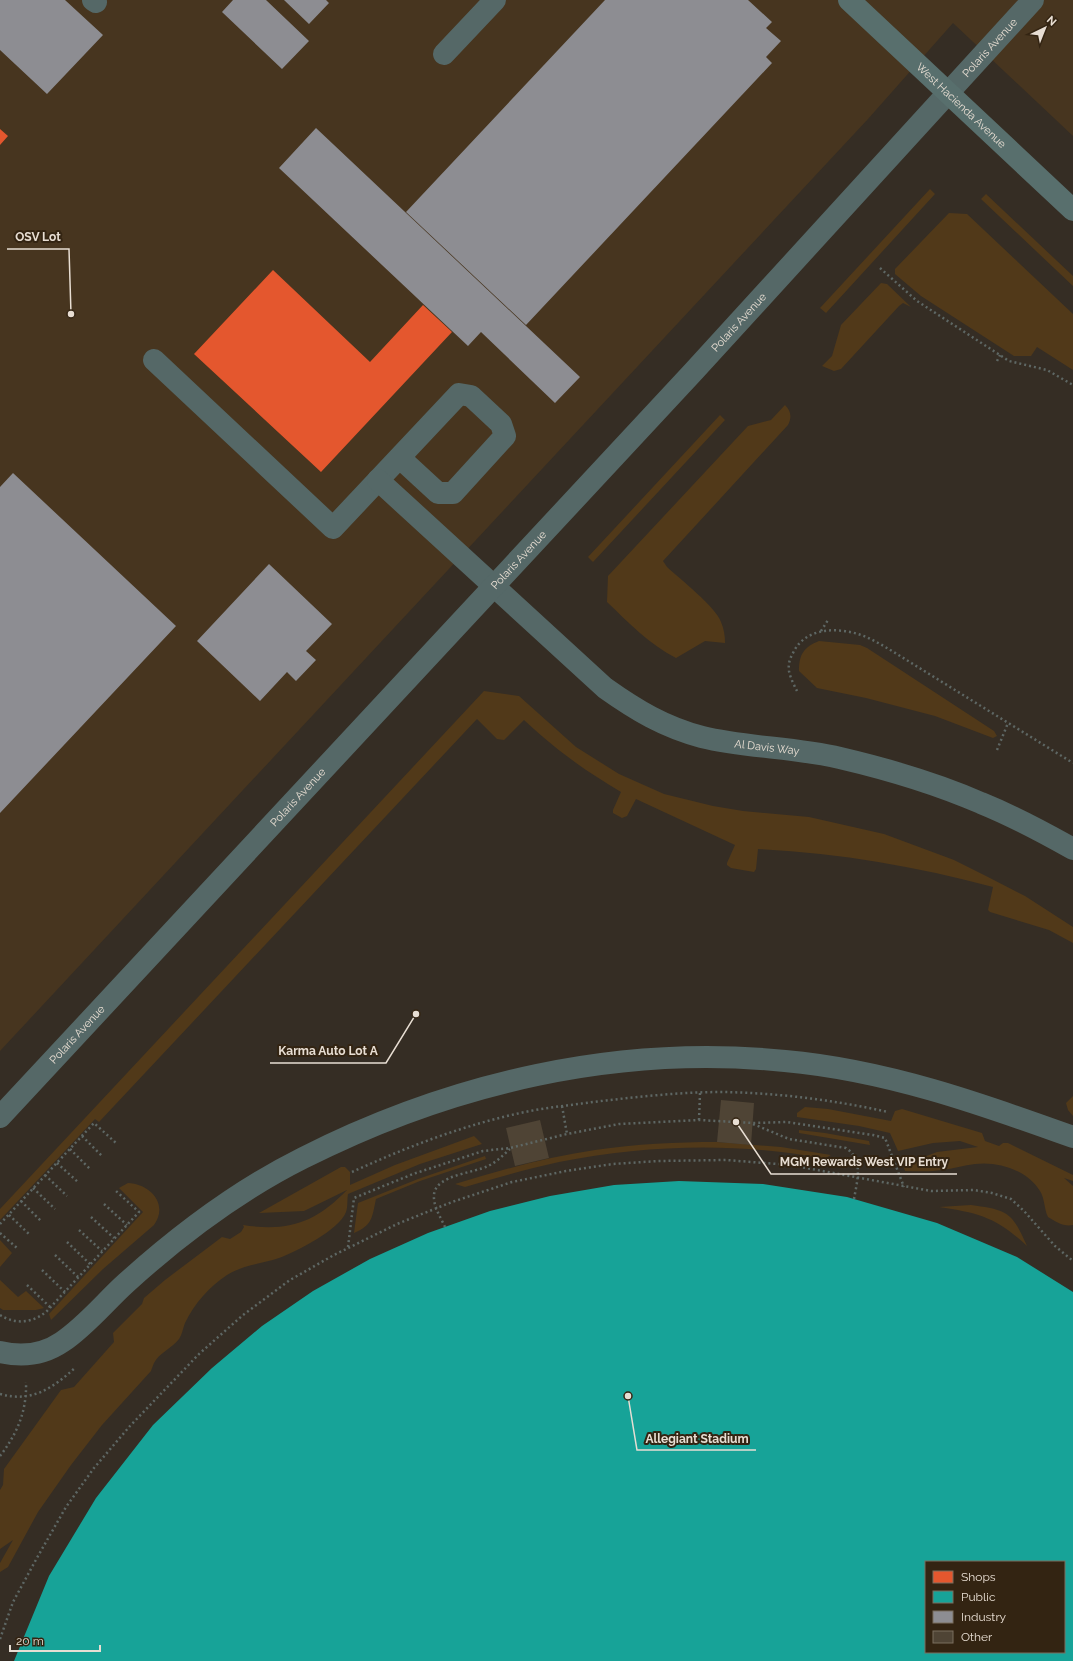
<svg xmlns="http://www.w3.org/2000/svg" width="1073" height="1661" font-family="Raleway,sans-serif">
<rect width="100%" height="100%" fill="#352d24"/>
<path fill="#47351f" d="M0 0H1073V136L953 23 868 119 0 1051Z"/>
<path fill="#513919" d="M930 189 935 194 826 313 820 308Z
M986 194 1073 276V286L981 199Z
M949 213 967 214 1073 314V370L1037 347 1031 356H1014L921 296 895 274V269Z
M881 283 887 284 911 307 903 303 899 306 841 369 834 371 822 366 832 356 841 325Z
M785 405C791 411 792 417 788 425L663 561 667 567C680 579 716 607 721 622 724 629 725 636 725 643L705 641 676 658C649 644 629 623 607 602L608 576 748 426 771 420Z
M720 415 725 420 593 562 588 557Z
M819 641 860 645 867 648 994 731 997 736 993 738 935 716 866 698 817 688 799 671C799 654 804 647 819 641Z
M484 691 519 696 576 747 619 774 664 794 713 806 743 811 809 817 884 834 954 860 988 877 1025 896 1073 927V943L1049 930 990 912 988 910 993 887C916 866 837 853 758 849L756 869 754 872 731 868 727 865V863L735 845 636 799 627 816 622 818 613 813V810L621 792C584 770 556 750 524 720L504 740 497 739 477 719 99 1122 95 1119 0 1220V1209Z
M1073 1096V1116L1068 1110 1066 1103Z
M805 1107 828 1109 891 1121 895 1111 902 1109 982 1133 985 1141 999 1146 1003 1143H1008L1073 1175V1181L1064 1178 1073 1186V1225C1064 1227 1056 1222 1048 1217 1044 1209 1045 1199 1040 1191 1027 1170 998 1161 975 1164 964 1165 953 1169 942 1170 930 1172 917 1171 905 1171L903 1165 937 1152 978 1147 960 1141 933 1143 898 1151 890 1133 859 1126 797 1117V1113Z
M799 1130 825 1133 869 1141 870 1145 799 1133Z
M474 1136 482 1144 420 1164 348 1194C347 1199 348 1207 346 1212 339 1230 296 1252 279 1258 261 1264 243 1265 227 1275 210 1286 194 1304 185 1323 183 1328 182 1335 179 1339 172 1348 159 1353 154 1363 153 1365 152 1368 151 1371L102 1425 71 1465 38 1512 8 1567 0 1572V1563L13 1540 0 1549V1490L3 1485 4 1469 61 1390 74 1387 114 1342 113 1333 142 1304 144 1298 165 1280 222 1237 230 1239 241 1232 244 1227 243 1225C288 1232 315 1223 347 1190L304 1211 259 1213 341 1167H345L350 1172V1185L395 1165Z
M717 1142 781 1147 831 1155 826 1158H821C735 1142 645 1145 559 1162 527 1169 496 1178 465 1187L455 1184C501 1170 547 1157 595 1150 636 1144 677 1142 717 1142Z
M485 1156 486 1159 420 1181 376 1199C372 1217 373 1225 354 1233L358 1203 418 1179Z
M128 1183C150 1184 169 1204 154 1225L103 1269 51 1320 49 1314 143 1212 119 1188Z
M971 1205C1008 1210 1012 1212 1027 1246 997 1218 980 1213 939 1207Z
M0 1240 12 1253 0 1267Z
M0 1280 18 1297 26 1291 44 1308 36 1310H3L0 1308Z"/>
<path fill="#e4572e" d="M0 129 8 136 0 145Z
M273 270 370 362 423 305 452 332 321 472 194 354Z"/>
<path fill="#17a398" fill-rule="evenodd" d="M679 1181 763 1184 847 1197 937 1223 1017 1257 1073 1292V1661H14L49 1576 96 1498 153 1425 212 1368 262 1326 313 1291 370 1259 428 1233 490 1211 550 1196 614 1185ZM926 1562H1064V1652H926Z"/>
<path fill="#8d8d92" d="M0 0H65L103 35 47 94 0 50Z
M233 0H266L309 41 282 69 222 12Z
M284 0H326L329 3 309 24Z
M605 0H748L772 22 766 28 781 41 766 57 772 63 526 325 406 212Z
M316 128 580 377 555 403 481 332 468 346 279 168Z
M13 473 176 626 0 813V487Z
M269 564 332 624 306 651 316 660 296 681 287 672 260 701 197 641Z"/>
<path fill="#4f4435" d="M721 1100 754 1103 751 1145 717 1142Z
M540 1120 549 1158 515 1166 506 1128Z"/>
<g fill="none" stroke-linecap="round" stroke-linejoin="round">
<path stroke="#5e6764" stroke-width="2.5" stroke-dasharray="2 3" stroke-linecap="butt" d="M880 268 917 301 1009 361 1047 370 1073 385
M997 361 1000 355
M821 631 828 620
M797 691C794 685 790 677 789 671 788 664 790 658 793 653 805 627 838 627 861 635 872 639 882 645 892 651L1073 763
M997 750 1008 723
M562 1106 567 1134
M699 1120 700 1093
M753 1124 789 1139 846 1148C864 1160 857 1181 854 1199
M82 1136 103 1157
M70 1149 91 1170
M57 1163 79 1183
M352 1172C409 1146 469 1123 530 1111 551 1107 572 1105 593 1102 636 1097 679 1092 723 1092 778 1093 834 1100 888 1112
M45 1175 67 1196
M33 1188 55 1209
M21 1201 42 1222
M104 1204 127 1225
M9 1215 30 1235
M91 1217 114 1238
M0 1224 94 1123 116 1143
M445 1227C441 1218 433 1206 434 1195 435 1175 474 1173 488 1166 497 1162 503 1155 510 1149
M79 1230 102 1251
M0 1233 17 1248
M67 1242 90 1264
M348 1247 354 1198 413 1174 483 1151 510 1148 567 1134 619 1124 699 1120 753 1123 787 1122 873 1135 885 1138 904 1187
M55 1255 78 1277
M42 1270 65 1292
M27 1285 50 1307
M0 1315C16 1325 33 1323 47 1311L139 1212 116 1191
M0 1394C32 1403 53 1388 76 1367
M0 1456C17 1434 27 1411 26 1382
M0 1639 13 1602 38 1556 66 1507 94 1468 130 1426 199 1354 243 1315 290 1280 334 1255 397 1224 452 1202 512 1182 566 1171 613 1164 658 1161 726 1160 790 1165 931 1191 974 1190 992 1193 1011 1199 1024 1211 1055 1246 1073 1261"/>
<g stroke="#556867" stroke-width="22">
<path d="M93 0 96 2"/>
<path d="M444 54 495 0"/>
<path d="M154 360 333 528 459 394 471 396 501 424 505 436 453 493H438L400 458"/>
<path id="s1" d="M378 480 605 688C636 710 664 727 702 737 747 748 794 747 840 758 887 769 935 783 981 803 1013 816 1043 832 1073 849"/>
<path id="s2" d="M0 1117 694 371 1033 0"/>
<path d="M0 1352C22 1357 43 1355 62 1342 86 1326 105 1302 126 1283 179 1235 239 1190 303 1158 451 1083 618 1044 785 1061 885 1070 979 1103 1073 1137"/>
</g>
<path stroke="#586f6d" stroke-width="22" id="s3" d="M849 0 1073 210"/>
</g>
<g text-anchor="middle" stroke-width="4" stroke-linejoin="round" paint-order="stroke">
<g font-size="11" fill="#e8ded3" stroke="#332412">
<text dy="4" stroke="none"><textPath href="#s2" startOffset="1457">Polaris Avenue</textPath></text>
<text dy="4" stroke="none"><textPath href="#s3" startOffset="154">West Hacienda Avenue</textPath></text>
<text dy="4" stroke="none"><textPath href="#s2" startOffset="1085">Polaris Avenue</textPath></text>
<text dy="4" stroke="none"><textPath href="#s2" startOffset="761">Polaris Avenue</textPath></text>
<text dy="4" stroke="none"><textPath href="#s1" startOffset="483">Al Davis Way</textPath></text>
<text dy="4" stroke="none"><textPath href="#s2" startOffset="437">Polaris Avenue</textPath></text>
<text dy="4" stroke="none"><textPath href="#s2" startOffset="113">Polaris Avenue</textPath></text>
</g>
</g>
<path fill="none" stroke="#e8ded3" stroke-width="1.5" d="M71 314L69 249H7M416 1014L386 1063H270M736 1122L771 1174H957M628 1396L637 1450H756"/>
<g fill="#e8ded3" stroke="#332412" stroke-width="1.5">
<circle cx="71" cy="314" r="4"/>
<circle cx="416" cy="1014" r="4"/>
<circle cx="736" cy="1122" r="4"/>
<circle cx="628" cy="1396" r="4"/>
</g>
<g font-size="12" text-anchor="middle" font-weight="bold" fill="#e8ded3" stroke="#332412" stroke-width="4" stroke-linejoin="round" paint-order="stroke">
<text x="38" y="241">OSV Lot</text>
<text x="328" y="1055">Karma Auto Lot A</text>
<text x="864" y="1166">MGM Rewards West VIP Entry</text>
<text x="697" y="1443">Allegiant Stadium</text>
</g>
<rect x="925" y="1561" width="140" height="92" fill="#332412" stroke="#7b6e5f"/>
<rect x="933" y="1571" width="20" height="12" fill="#e4572e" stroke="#7b6e5f"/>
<text x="961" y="1581" font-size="12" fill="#e8ded3">Shops</text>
<rect x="933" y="1591" width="20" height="12" fill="#17a398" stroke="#7b6e5f"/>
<text x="961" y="1601" font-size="12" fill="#e8ded3">Public</text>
<rect x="933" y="1611" width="20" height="12" fill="#8d8d92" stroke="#7b6e5f"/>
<text x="961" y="1621" font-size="12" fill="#e8ded3">Industry</text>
<rect x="933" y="1631" width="20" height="12" fill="#4f4435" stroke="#7b6e5f"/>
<text x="961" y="1641" font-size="12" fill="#e8ded3">Other</text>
<g transform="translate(1045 28) rotate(43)" stroke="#332412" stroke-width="3" paint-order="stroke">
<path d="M0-3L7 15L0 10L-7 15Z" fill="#e8ded3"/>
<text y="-6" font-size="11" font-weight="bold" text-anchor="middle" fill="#e8ded3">N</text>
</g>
<path d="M10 1645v6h90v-6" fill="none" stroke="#e8ded3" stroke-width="2"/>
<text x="16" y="1645" font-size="12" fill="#e8ded3" stroke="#332412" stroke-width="3" paint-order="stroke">20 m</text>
</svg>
